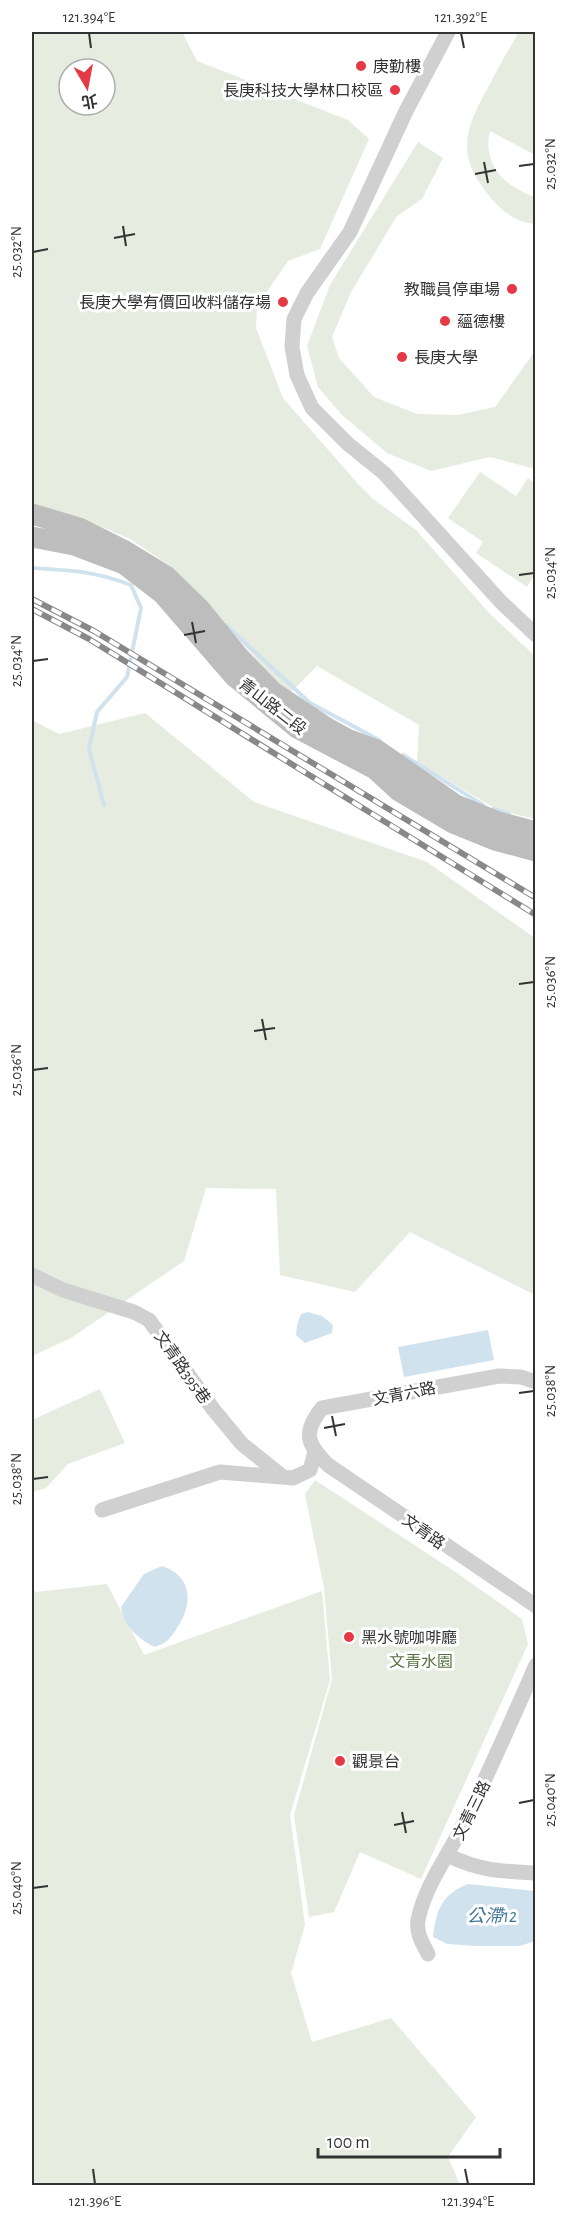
<svg xmlns="http://www.w3.org/2000/svg" width="567" height="2217" font-family="'Alegreya Sans','Noto Sans TC',sans-serif">
<rect width="100%" height="100%" fill="#fff"/>
<path fill="#e6ecdf" fill-rule="evenodd" d="M32 32H182L197 61 348 120 369 139 320 249 288 261 257 306 256 328 283 398 358 484 373 499 416 530 489 613 535 656V819L498 810 417 762 419 725 317 666 289 694 169 565 130 539 81 518 32 506ZM69 69H105V105H69Z
M519 32H535V155L490 131C482 165 505 187 535 197V224C514 222 499 209 487 193 454 152 467 125 490 84 499 66 509 49 519 32Z
M418 142 443 158 422 199 397 216 351 292 332 337 339 358 374 397 417 414 457 415 495 407 535 351V469L490 457 431 471 387 453 343 416 318 387 307 346 330 285Z
M480 472 516 496 528 478 535 483V574L527 587 476 553 483 542 448 518Z
M145 713 254 802 427 862 535 938V1295L410 1232 355 1292 280 1275 276 1189 206 1188 184 1261 71 1338 32 1356V720L59 734Z
M100 1389 125 1443 68 1464 46 1488 32 1492V1420Z
M315 1480 451 1569 522 1619 528 1644 421 1879 360 1852 334 1912 309 1917 294 1815 332 1679 324 1588 305 1494Z
M107 1584 144 1655 322 1591 330 1680 290 1815 305 1925 291 1973 312 2042 391 2018 476 2117 448 2157 460 2185H32V1588L36 1592Z"/>
<path fill="#cfe2ee" d="M308 1312 322 1316 333 1325 332 1333 305 1343 296 1335 297 1325 301 1314Z
M488 1330 494 1360 404 1377 398 1347Z
M162 1566C193 1576 193 1605 177 1628 174 1632 171 1637 168 1640 165 1643 159 1645 155 1647 138 1639 124 1626 121 1607L144 1574Z
M468 1884 535 1891V1941L520 1946H477L447 1944 433 1937C436 1910 442 1894 468 1884Z"/>
<g fill="none" stroke-linecap="round" stroke-linejoin="round">
<path stroke="#cfe2ee" stroke-width="4" d="M32 568C70 570 94 571 131 585L141 608 127 677 97 712 89 749 104 805
M226 625 310 703 379 740
M403 755 483 805
M493 809 509 814"/>
<path stroke="#d0d0d0" stroke-width="15" d="M448 32 406 111 350 232 307 293 294 319 292 347 297 375 312 408 348 444 384 473 501 602 536 635
M32 1275 63 1290 134 1312 149 1320 213 1409 242 1444 282 1476
M536 1382 521 1377 499 1376 322 1408C302 1433 307 1444 328 1465L536 1606
M102 1510 220 1472 293 1478 310 1470 315 1452
M447 1855C481 1871 498 1871 536 1873
M428 1954C422 1942 416 1933 418 1920 425 1886 446 1859 461 1829 488 1775 512 1720 536 1665"/>
<path stroke="#bdbdbd" stroke-width="21" d="M32 514 79 528 125 551 166 576 200 609 239 657 273 692 327 728 347 739 377 750 456 805 498 822 536 832
M32 537 74 545 124 564 163 594 235 677 297 728 375 769 399 791 453 823 495 840 536 851"/>
<g stroke="#888" stroke-width="6">
<path id="rail" d="M32 599 94 631 536 898
M32 609 89 639 536 915"/>
</g>
<use href="#rail" stroke="#fff" stroke-width="4" stroke-dasharray="11" stroke-linecap="butt"/>
</g>
<path fill="none" stroke="#333" stroke-width="2" d="M89 33 91 48M461 33 464 48M484 162 488 183M519 166 534 164M475 174 496 170M123 226 126 246M114 238 135 234M33 252 48 249M519 575 534 573M192 622 196 643M184 635 205 631M33 661 48 659M519 984 534 982M262 1019 266 1040M254 1031 275 1028M33 1070 48 1068M519 1393 534 1391M332 1416 336 1436M324 1428 345 1424M33 1479 48 1477M519 1803 534 1800M402 1812 406 1833M394 1825 414 1821M33 1888 48 1886M93 2169 95 2184M465 2169 468 2184"/>
<g fill="#e63946" stroke="#fff" stroke-width="2">
<circle cx="361" cy="66" r="6"/>
<circle cx="395" cy="90" r="6"/>
<circle cx="512" cy="289" r="6"/>
<circle cx="283" cy="302" r="6"/>
<circle cx="445" cy="321" r="6"/>
<circle cx="402" cy="357" r="6"/>
<circle cx="349" cy="1637" r="6"/>
<circle cx="340" cy="1761" r="6"/>
</g>
<g text-anchor="middle" stroke-width="6" stroke-linejoin="round" paint-order="stroke">
<g font-size="16" fill="#333" stroke="#fff" text-anchor="start">
<text x="373" y="72">庚勤樓</text>
<text x="383" y="96" text-anchor="end">長庚科技大學林口校區</text>
<text x="500" y="295" text-anchor="end">教職員停車場</text>
<text x="271" y="308" text-anchor="end">長庚大學有價回收料儲存場</text>
<text x="457" y="327">蘊德樓</text>
<text x="414" y="363">長庚大學</text>
<text x="361" y="1643">黑水號咖啡廳</text>
<text x="352" y="1767">觀景台</text>
</g>
<g font-size="16" fill="#333" stroke="#fff">
<text transform="translate(273 706) rotate(38)" y="6">青山路二段</text>
<text transform="translate(183 1367) rotate(55)" y="6">文青路395巷</text>
<text transform="translate(404 1393) rotate(-11)" y="6">文青六路</text>
<text transform="translate(424 1531) rotate(35)" y="6">文青路</text>
<text transform="translate(471 1810) rotate(-64)" y="6">文青三路</text>
</g>
<g font-size="16" fill="#56703f" stroke="#fff">
<text x="421" y="1667">文青水園</text>
</g>
<g font-size="18" font-style="italic" fill="#3f7597" stroke="#fff">
<text x="492" y="1922">公滯12</text>
</g>
</g>
<rect width="567" height="2217" fill="none" stroke="#ffffff" stroke-width="66"/>
<g transform="translate(87 87) rotate(170)"><circle r="28" fill="#ffffff" stroke="#adadad" stroke-width="1.5"/>
<path d="M0-4.5L10 22L0 15L-10 22Z" fill="#e63946"/>
<text y="-9" font-size="16" font-weight="bold" text-anchor="middle" fill="#333333">北</text>
</g>
<path d="M318 2148v9h182v-9" fill="none" stroke="#333333" stroke-width="3"/>
<text x="327" y="2148" font-size="18" fill="#333333" stroke="#ffffff" stroke-width="4.5" paint-order="stroke">100 m</text>
<rect x="33" y="33" width="501" height="2151" fill="none" stroke="#333" stroke-width="2"/>
<g font-size="15" text-anchor="middle" fill="#333">
<text x="89" y="22">121.394°E</text>
<text x="461" y="22">121.392°E</text>
<text transform="translate(550 164) rotate(-90)" y="5">25.032°N</text>
<text transform="translate(16 252) rotate(-90)" y="5">25.032°N</text>
<text transform="translate(550 573) rotate(-90)" y="5">25.034°N</text>
<text transform="translate(16 661) rotate(-90)" y="5">25.034°N</text>
<text transform="translate(550 982) rotate(-90)" y="5">25.036°N</text>
<text transform="translate(16 1070) rotate(-90)" y="5">25.036°N</text>
<text transform="translate(550 1391) rotate(-90)" y="5">25.038°N</text>
<text transform="translate(16 1479) rotate(-90)" y="5">25.038°N</text>
<text transform="translate(550 1800) rotate(-90)" y="5">25.040°N</text>
<text transform="translate(16 1888) rotate(-90)" y="5">25.040°N</text>
<text x="95" y="2206">121.396°E</text>
<text x="468" y="2206">121.394°E</text>
</g>
</svg>
